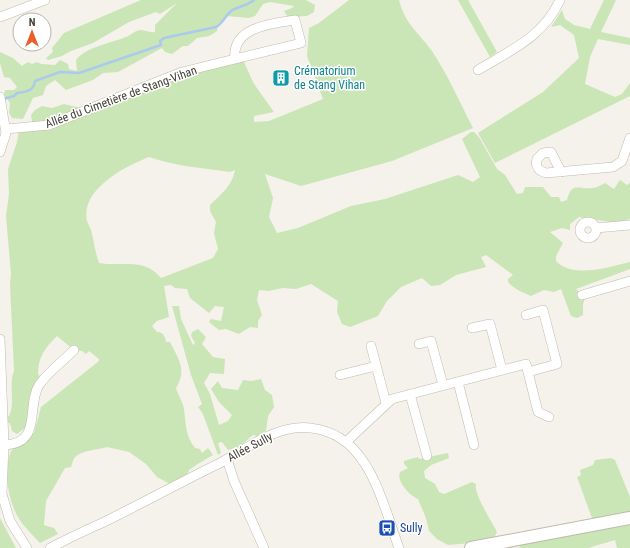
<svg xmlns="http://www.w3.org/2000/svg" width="630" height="548" font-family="'Roboto Condensed',sans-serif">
<rect width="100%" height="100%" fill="#f4f2ea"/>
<path fill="#cae5b6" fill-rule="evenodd" d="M141 0H306L315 5 314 12 307 16 288 17 284 11 292 8 294 6 270 2 263 4 255 16 249 18 227 16 218 24 217 31C208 38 207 36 197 38L188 46H183L172 54 165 52 162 48 118 72 103 73 93 80 66 90 55 80 46 86 43 95 33 98 23 119 12 118 9 113 10 103 4 95 5 90H14L17 87 10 78 4 77 0 63V52L13 58 22 66 28 62 32 64 37 62 41 64 55 65 60 60 68 64 69 69 77 71 76 60C86 47 111 43 126 37 131 35 134 31 140 30 145 30 149 33 155 32V25L177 3 160 14 156 12 129 22 93 43 71 51 62 56 48 60 46 58 53 52 52 48 64 33Z
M349 0H399C405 24 418 32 432 51 448 75 460 103 473 128L392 161 301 186 265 174 273 198 269 217 277 233 298 228 351 206 385 199 458 175 473 182 480 177 462 139 471 132H474L479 137 497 169 505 175 517 194 523 193 525 187H543L551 197H559L561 202 567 200C572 181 577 190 592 188 596 188 601 185 605 183L614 189 620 180 627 185 630 183V219L616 223 579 217 570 224V230L562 228 550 232 563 243 556 256V261C573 279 609 267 630 262V269L576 289 585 297 583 305V315L577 318 571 316 561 289 554 292 544 290 531 296C522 292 514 289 508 282V279L513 275 486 255 481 257 486 267 456 275 440 285 431 286 422 278 401 287 387 301 378 316 350 327 342 324 337 312 338 301 311 284 296 289 282 288 269 291 259 290 257 300 262 315 258 321V328L250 327 239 334 226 329 219 330 209 322 211 319 221 321 224 307 215 306 209 313 190 298 187 289 175 288 171 285 164 286 169 317 157 321 152 326 157 332C163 332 165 336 166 342H170C179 360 187 370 176 388 178 395 183 402 184 409 186 424 185 435 195 448L200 449 202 453 208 448 213 455 196 465 189 470 187 475 170 484 157 477 146 464 129 452 107 447C99 450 76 450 73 461 72 463 72 465 71 467L65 468 46 501 44 525 54 528 58 534 40 543C33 535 25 528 19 519 8 500 3 472 11 451L34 433 41 407 99 361V359L89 351 86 354 82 351 74 350 57 336C45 348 38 357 38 374L41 378 25 428 17 434 12 431 10 423 0 424V417L9 416C16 401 8 385 14 371L10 284 11 274 6 216 9 194 8 169 17 142 19 130 33 127 31 115 35 110 42 106 52 108 64 104 85 109 158 79 243 60 254 84 274 112 254 116V122L269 121 323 99 307 56 309 28 319 23ZM149 157C174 166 203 168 230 172L235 170C232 186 221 194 210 205V211L216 222 214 233 218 249 213 258 161 278C144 257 122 267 99 263 95 252 94 241 91 230 90 227 88 224 87 221 80 189 126 166 149 157Z
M458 0H468L497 52 490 57Z
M604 0H616L601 32 630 38V45L598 39 590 57 585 84 615 97 622 94 630 83V96L495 163 478 133 543 92 579 58 574 35 560 25 551 27 562 10 565 19 574 25 590 29Z
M172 306H179L181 319 193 345 195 343 191 336 192 332 198 329 206 337 202 344 213 357 225 359 224 374 210 373 204 383 210 394 219 425 228 421 232 415 219 402 211 389 218 381 222 388 238 390 243 380 251 381 261 379 265 390 272 395 274 407 268 416 266 431 257 436 253 435C246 441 238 449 228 450L222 442 218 443 221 453 218 455 203 414 198 407 202 404 191 375Z
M448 453 449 458 431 465 424 471 425 478 435 484 439 492 444 494 472 482 476 484C473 493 492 522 497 532L494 538 483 542 448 545 437 539 429 531 426 518 418 499C410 496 396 481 400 472L408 468 404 464V461L418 457 419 459Z
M611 458 615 460 630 497V512L614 518 605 516 602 519 624 521 630 526V548H617L615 540 588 548H517L520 547V543L592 528V518L577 477 581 475 580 470 593 465 595 460Z
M0 518 16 548H0Z"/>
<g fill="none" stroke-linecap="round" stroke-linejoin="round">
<path stroke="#accaeb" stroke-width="2.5" d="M3 99 14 96 17 93C26 92 34 91 35 81L60 72 79 73 161 45 160 41 164 38 216 27C223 23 225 16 231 11 238 6 247 6 254 0"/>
<g stroke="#bfbbad" stroke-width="10">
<path id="minor" d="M0 17 45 0
M478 70C511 50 543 37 560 0
M0 97 6 133 0 152
M6 129 49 125 182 72 301 43 295 20C273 23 231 27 235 59
M561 172 551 152 543 153 537 159C535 166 538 171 546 173L613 167 622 161 630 138
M580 230a8 8 0 1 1 16 0a8 8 0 1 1-16 0Z
M596 228 630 225
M582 295 630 281
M526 315 543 310 557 364 528 372
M472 328 490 324 502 370
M0 339 4 445 2 494 10 521 27 548
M419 344 431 341 443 385
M371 346 386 403
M340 375 376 366
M458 382 474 445
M410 394 427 456
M346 442 392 399 526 364 538 412 549 417
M4 445C43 444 26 406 39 385 48 372 63 361 74 350
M227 459 234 481 264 548
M50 548C67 539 84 531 102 523 141 504 179 483 218 464 240 453 261 436 285 430 303 425 324 428 340 438 374 459 386 513 399 548"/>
</g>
<g stroke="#bfbbad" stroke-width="14">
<path id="tertiary" d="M471 548 630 518"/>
</g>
<use href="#minor" stroke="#fff" stroke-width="9"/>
<use href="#tertiary" stroke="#fff" stroke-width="12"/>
</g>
<defs>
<g id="building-square" transform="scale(0.9)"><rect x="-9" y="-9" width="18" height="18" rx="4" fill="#0f9aa8" stroke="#fff"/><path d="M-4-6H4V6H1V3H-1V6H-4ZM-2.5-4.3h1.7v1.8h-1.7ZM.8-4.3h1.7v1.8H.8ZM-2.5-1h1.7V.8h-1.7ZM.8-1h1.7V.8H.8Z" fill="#fff"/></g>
<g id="bus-square" transform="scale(0.9)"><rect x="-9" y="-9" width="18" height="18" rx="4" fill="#1a4fb4" stroke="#fff"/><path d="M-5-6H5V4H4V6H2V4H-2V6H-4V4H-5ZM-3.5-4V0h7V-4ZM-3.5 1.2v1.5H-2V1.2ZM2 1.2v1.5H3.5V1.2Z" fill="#fff"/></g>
</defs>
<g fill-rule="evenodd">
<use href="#building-square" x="281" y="78"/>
<use href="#bus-square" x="387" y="528"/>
</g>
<g text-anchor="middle" stroke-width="3" stroke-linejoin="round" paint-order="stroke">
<g font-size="12" fill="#0d838f" stroke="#fff" text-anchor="start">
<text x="294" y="75">Crématorium<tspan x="294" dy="14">de Stang Vihan</tspan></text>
</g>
<g font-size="12" fill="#474339" stroke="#fff">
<text transform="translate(121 97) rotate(-20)" y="4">Allée du Cimetière de Stang-Vihan</text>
<text transform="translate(250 447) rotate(-28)" y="4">Allée Sully</text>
</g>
<g font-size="12" fill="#164399" stroke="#fff" text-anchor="start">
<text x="400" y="532">Sully</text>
</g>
</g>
<g transform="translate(32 32)"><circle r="19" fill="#ffffff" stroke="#b5b4b0"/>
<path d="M0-3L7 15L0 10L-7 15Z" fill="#e95f2c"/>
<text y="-6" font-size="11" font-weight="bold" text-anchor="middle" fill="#474339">N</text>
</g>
</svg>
